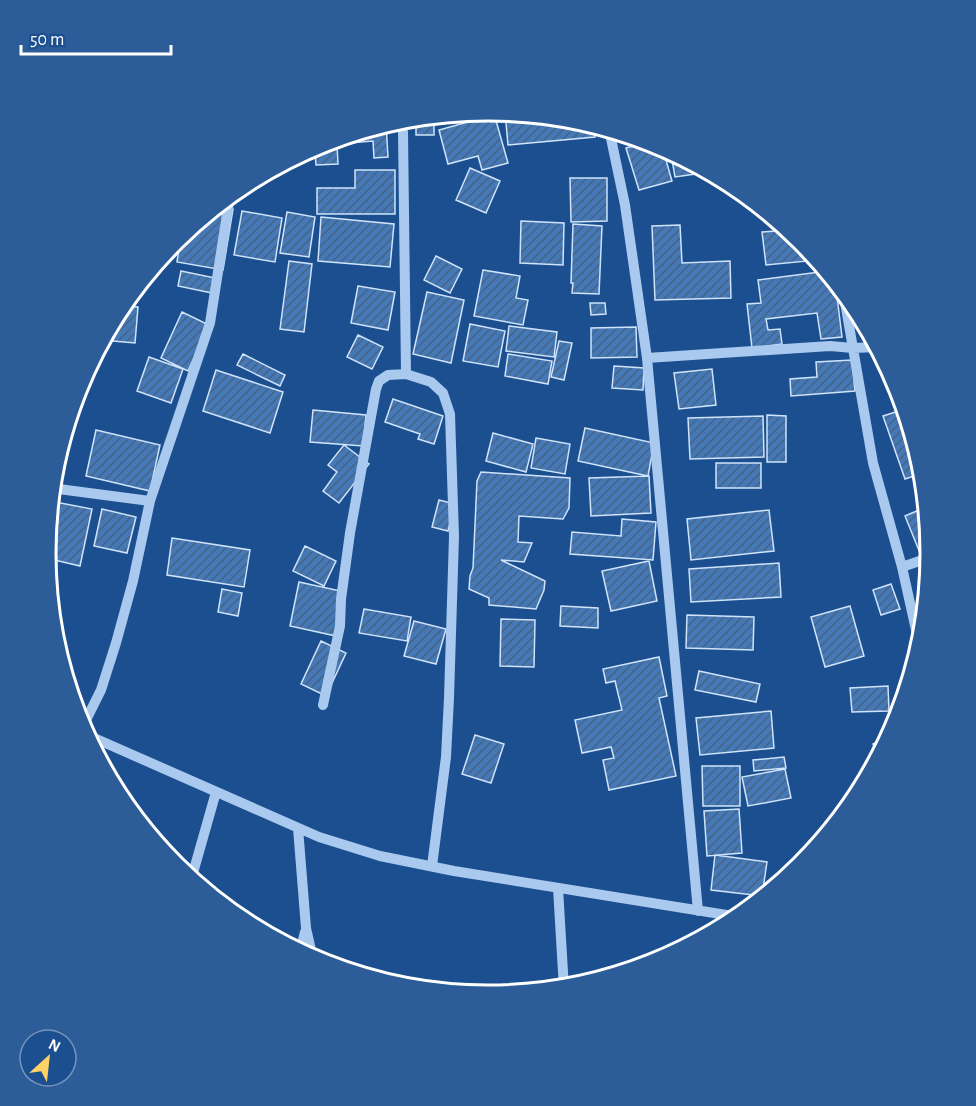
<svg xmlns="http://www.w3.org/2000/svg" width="976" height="1106" font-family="'Alegreya Sans',sans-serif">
<defs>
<pattern id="building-hatch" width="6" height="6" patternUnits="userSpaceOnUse" patternTransform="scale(1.5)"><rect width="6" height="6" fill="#4478b7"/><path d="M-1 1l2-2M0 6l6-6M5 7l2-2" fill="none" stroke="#486282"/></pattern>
</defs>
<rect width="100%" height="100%" fill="#1b4f8f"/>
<path fill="url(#building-hatch)" stroke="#cfe3fa" stroke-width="1.5" d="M488 110H493L508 163 482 170 478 156 448 164 439 130 468 122 465 112Z
M505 112 575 119 594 124 595 137 508 145Z
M416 121H434V135H416Z
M386 123 388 157 374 158 373 141 337 144 338 164 316 165 315 152 301 153 319 144Z
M650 141 662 146 672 181 639 190 626 148Z
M675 153 710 172 675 177 671 154Z
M470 168 500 181 486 213 456 200Z
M355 170H395V214H317V188H355Z
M570 178H607V221L571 222Z
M215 206 233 209 223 270 177 262 181 234Z
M242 211 282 218 275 262 234 255Z
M287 212 315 217 309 257 280 253Z
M321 217 394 224 390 267 318 261Z
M521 221 564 223 563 265 520 263Z
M573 224 602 226 599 294 572 293 573 283H571Z
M680 225 682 263 730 261 731 298 655 300 652 226Z
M789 230 801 240 818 260 766 265 762 232Z
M436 256 462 269 450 293 424 280Z
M289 261 312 264 304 332 280 329Z
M483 270 520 276 516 298 528 300 523 325 474 316Z
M181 271 220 279 217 294 178 286Z
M827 271 835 280 842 337 821 339 817 313 766 319 768 330 780 329 782 344 752 348 747 304 761 303 758 280Z
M358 286 395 292 388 330 351 323Z
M427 292 464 300 451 363 413 354Z
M590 303H605L606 314 591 315Z
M120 306 138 307 135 343 102 340Z
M182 312 209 325 188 371 161 358Z
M470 324 505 331 498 367 463 361Z
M509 326 557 332 554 357 506 351Z
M636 327 637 357 591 358V328Z
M358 335 383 347 372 369 347 357Z
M559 341 572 343 564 380 551 377Z
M243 354 285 375 280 386 237 365Z
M508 354 552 361 548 384 505 376Z
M149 357 183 369 171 403 137 391Z
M852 360 855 391 791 396 790 379 817 377 816 362Z
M614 366 644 368 643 390 612 388Z
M712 369 716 405 679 409 674 373Z
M216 370 283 392 270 433 203 411Z
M393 399 443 416 434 444 418 439 420 434 385 422Z
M905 409 923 473 905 479 883 416Z
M313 410 366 415 363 446 310 442Z
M767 415 786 416V462H767Z
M763 416 764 457 690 459 688 418Z
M585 428 654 443 648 476 578 461Z
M96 430 160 445 150 491 86 476Z
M493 433 533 444 526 472 486 461Z
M536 438 570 444 565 474 531 468Z
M344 445 369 464 339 503 323 491 337 472 328 465Z
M716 463H761V488H716Z
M481 472 570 478 569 508 563 519 519 516 518 542 532 543 524 562 501 560 545 581 544 590 536 609 489 605V598L469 589 470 576 473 568 477 481Z
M649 476 651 513 591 516 589 478Z
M439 500 455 504 448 531 432 527Z
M50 501 92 509 80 566 46 558Z
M926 507 931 549 920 553 905 516Z
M102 509 136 517 127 553 94 546Z
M769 510 774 551 691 560 687 519Z
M622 519 656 522 653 560 570 554 572 532 621 536Z
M172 538 250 550 244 587 167 575Z
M305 546 336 561 324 586 293 571Z
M649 561 657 601 611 611 602 571Z
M779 563 781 597 691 602 689 569Z
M299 582 345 592 336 636 290 626Z
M891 584 900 609 881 615 873 590Z
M222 589 242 593 238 616 218 612Z
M561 606 598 608V628L560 626Z
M850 606 864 656 825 667 811 617Z
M364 609 411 617 407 641 359 633Z
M687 615 754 617 753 650 686 648Z
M501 619 535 620 534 667 500 666Z
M414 621 446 629 436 664 404 656Z
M321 641 346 653 326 696 301 684Z
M659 657 667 696 659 698 676 776 609 790 603 760 614 758 611 747 582 753 575 720 622 710 615 681 606 683 603 669Z
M699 671 760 684 756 702 695 690Z
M888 686 889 711 852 712 850 688Z
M771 711 774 748 700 755 696 718Z
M475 735 504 744 491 783 462 774Z
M889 738 878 758 873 744Z
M784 757 786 768 754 771 753 760Z
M702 766H740V806H703Z
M785 769 791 798 748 806 742 777Z
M861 772 870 773 863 788 858 787Z
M739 809 742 853 707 856 704 811Z
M715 855 767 862 762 896 711 890Z"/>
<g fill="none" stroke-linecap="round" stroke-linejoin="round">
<path stroke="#a9c9ee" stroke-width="10" d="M400 119 403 132 406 374
M609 129 625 205 647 358 698 911
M843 291 873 463 902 567 920 648
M647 358 830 346 853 348 878 347
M51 488 150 501
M902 567 931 557
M323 705 340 626 341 599 350 533 376 389 379 381 388 375 406 374 431 382 443 393 450 414 454 536 449 698 446 757 432 866
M82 728 101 690 116 643 133 581 150 501 210 323 230 195
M85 734 319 837 380 856 454 871 739 917
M298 828 306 928 313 959
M191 880 216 792
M558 888 564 989
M300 952 305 932"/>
</g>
<path d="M0 0H976V1106H0ZM56 553a432 432 0 1 1 864 0a432 432 0 1 1-864 0Z" fill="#2d5d98" fill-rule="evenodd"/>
<path fill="none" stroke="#fff" stroke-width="3" d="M56 553a432 432 0 1 1 864 0a432 432 0 1 1-864 0Z"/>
<g transform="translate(48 1058) rotate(27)"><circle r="28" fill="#1b4f8f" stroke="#7695bc" stroke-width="1.5"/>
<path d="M0-4.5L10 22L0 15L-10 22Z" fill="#ffd166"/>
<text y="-9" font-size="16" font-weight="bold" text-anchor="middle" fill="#ffffff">N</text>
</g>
<path d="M21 45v9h150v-9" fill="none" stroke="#ffffff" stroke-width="3"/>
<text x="30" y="45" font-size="18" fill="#ffffff" stroke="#1b4f8f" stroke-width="4.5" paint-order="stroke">50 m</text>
</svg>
